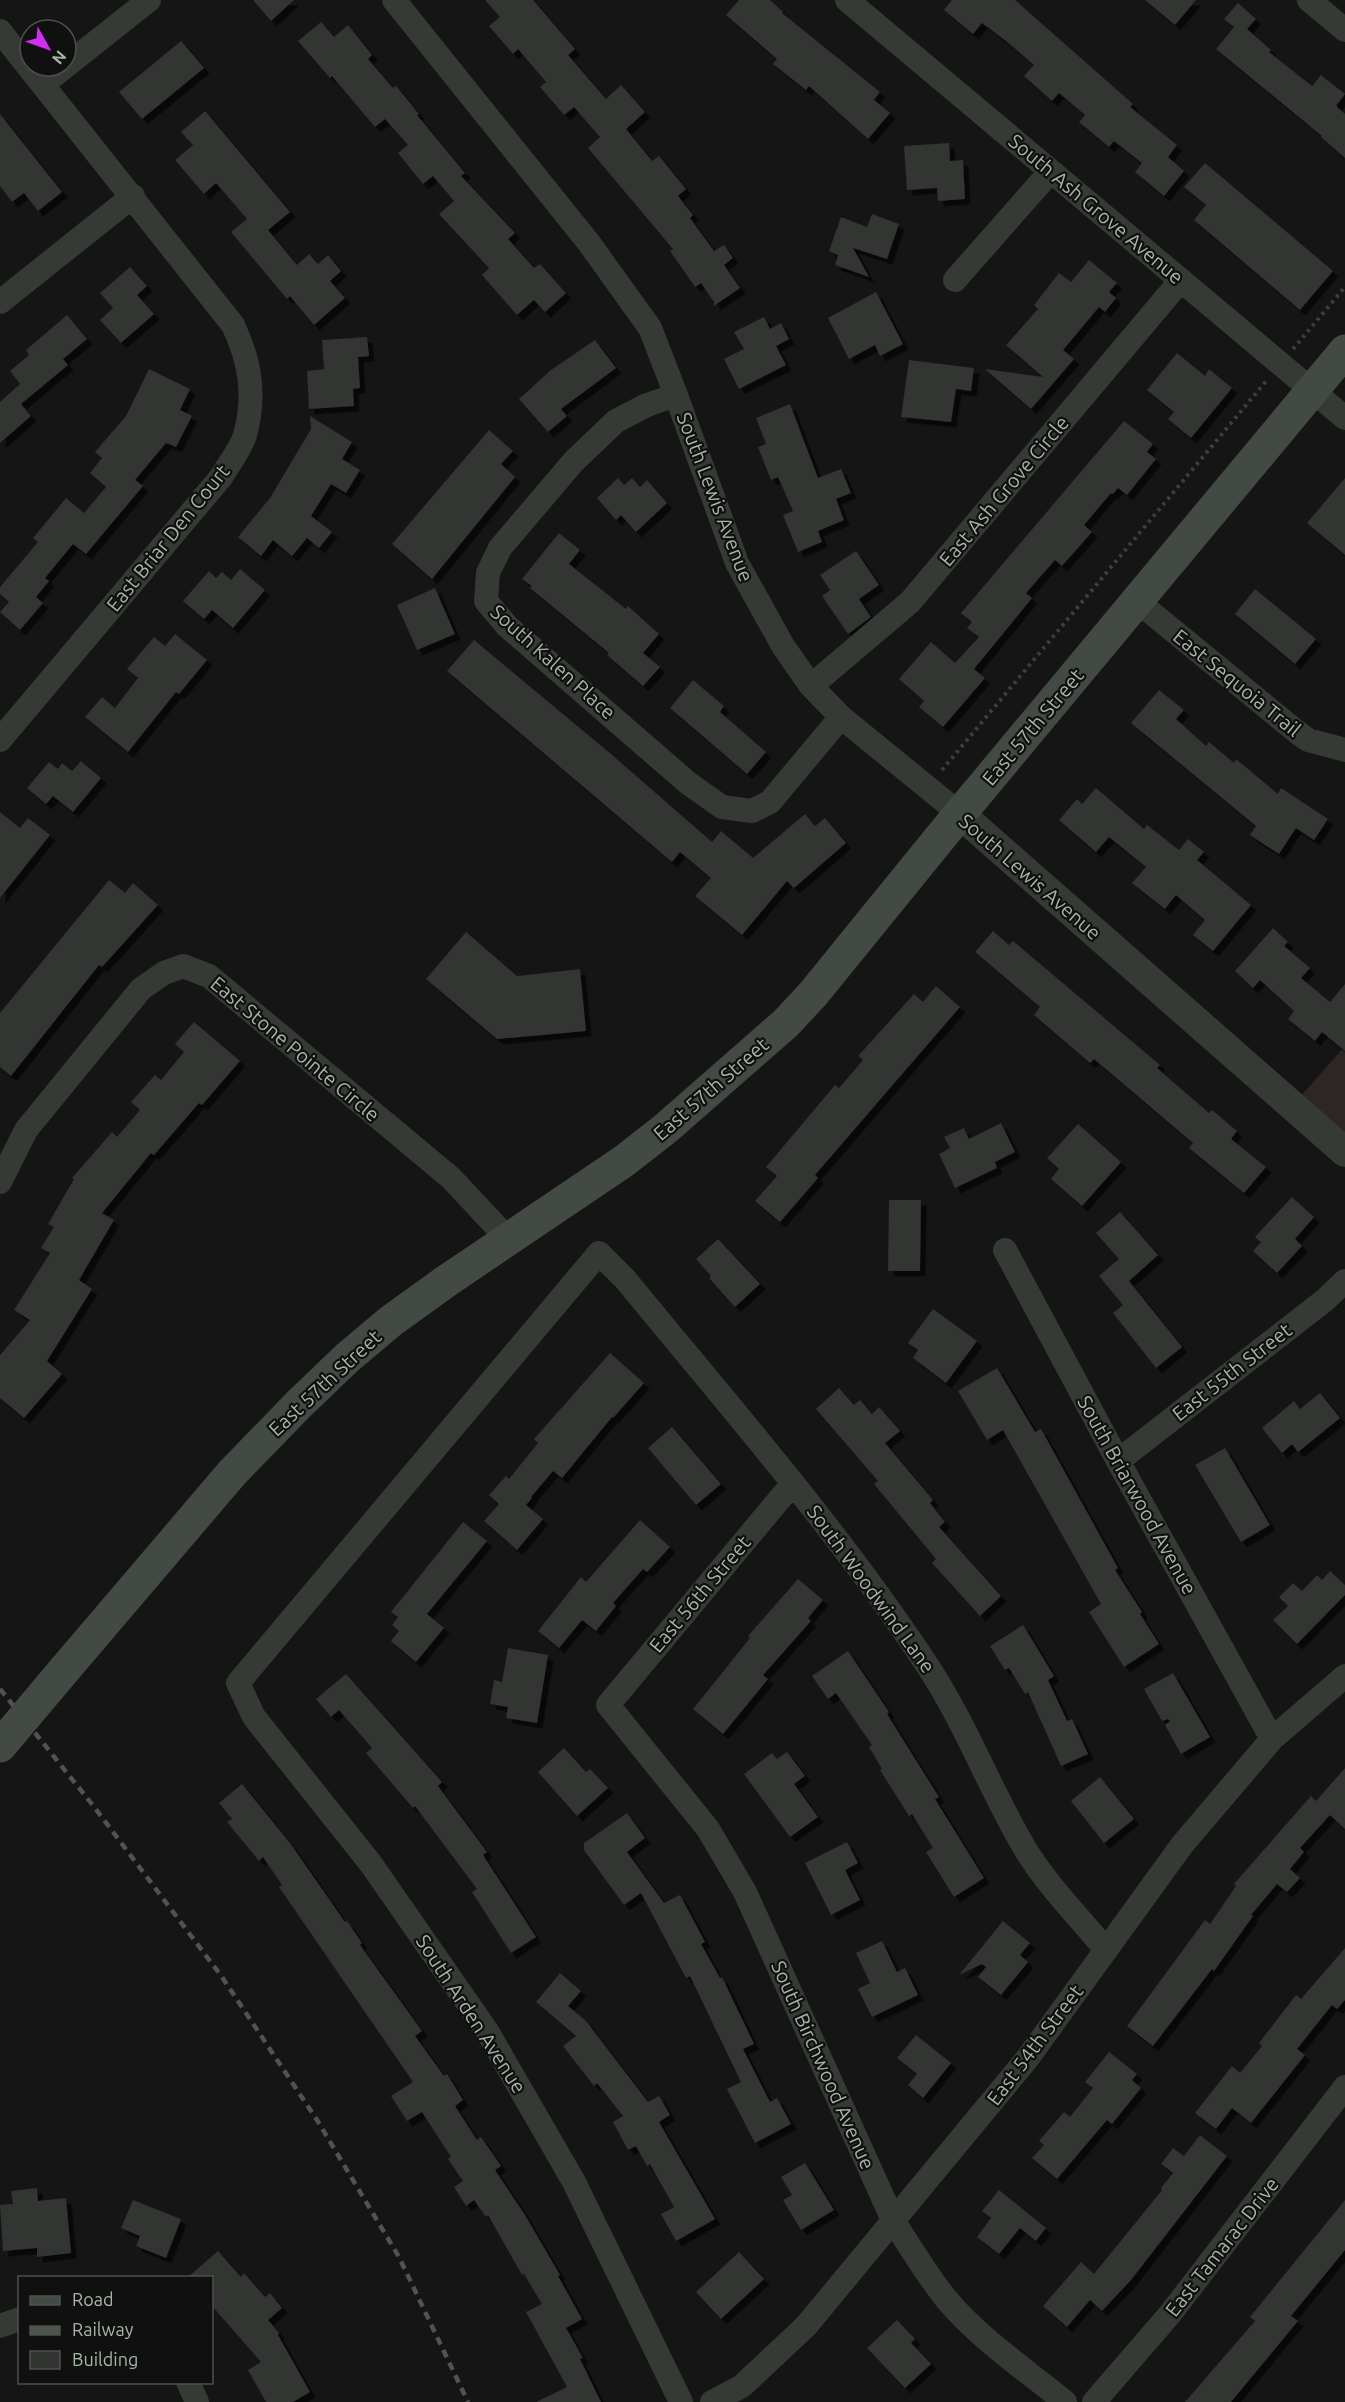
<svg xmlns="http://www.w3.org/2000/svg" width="1345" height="2402" font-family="Ubuntu,sans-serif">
<defs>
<filter id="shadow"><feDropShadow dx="5.5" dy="5.5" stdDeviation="0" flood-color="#0009"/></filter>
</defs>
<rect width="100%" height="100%" fill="#141514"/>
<path fill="#2d2624" d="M1345 1046V1152L1292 1106Z"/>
<path fill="#313431" filter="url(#shadow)" d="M253 0H294L271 21Z
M485 0H533L575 49 568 55 606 99 621 85 645 112 626 129 652 161 659 156 686 189 678 196 693 215 690 218 714 251 724 245 733 258 724 265 740 288 714 306V302L701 283 695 287 670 251 673 249 588 148 600 137 574 107 564 115 540 87 546 82 518 49 513 54 489 26 500 17Z
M739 0H770L783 12 782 13 880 92 874 100 890 113 868 139 809 86 806 90 773 64 777 59 726 15Z
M952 0H1015L1133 104 1130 107 1177 145 1168 157 1184 171 1164 196 1135 172 1142 163 1114 141 1109 147 1079 122 1085 115 1059 93 1052 101 1024 76 1034 65 1006 41 982 23 973 34 944 10Z
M1145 0H1196L1175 25Z
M1238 3 1256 19 1247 29 1271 50 1269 52 1312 86 1321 75 1345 94 1336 106 1345 114V158L1321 137 1322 136 1216 49 1234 27 1224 19Z
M321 22 334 37 348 25 372 55 368 59 393 88 396 86 419 114 417 115 465 173 461 176 515 233 508 239 534 268 540 264 566 293 545 312 534 300 517 315 482 275 489 268 439 214 454 201 433 176 423 184 398 153 408 145 385 119 375 127 332 76 330 78 298 41Z
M181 41 204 68 142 119 119 92Z
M205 111 290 212 268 230 297 265 309 254 318 264 328 255 341 271 330 281 345 298 314 325 290 296 287 299 231 232 247 219 216 183 204 194 175 160 193 145 181 132Z
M0 114 62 192 38 211 24 193 12 202 0 186Z
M949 143 950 161 963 160 965 199 938 201 937 188 907 190 904 146Z
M1205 163 1333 271 1300 310 1194 220 1206 205 1184 187Z
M872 214 899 224 887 259 853 248 869 277 835 265 838 255 829 251 841 217 867 227Z
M1089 260 1117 283 1109 292 1116 298 1105 312 1099 307 1063 350 1074 359 1031 409 985 369 1043 377 1006 345 1038 309 1034 305 1059 273 1071 282Z
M130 267 147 286 137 295 154 314 121 343 100 320 113 308 100 293Z
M876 292 903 344 880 356 875 345 849 359 828 318Z
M67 315 87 339 63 359 68 365 21 404 31 416 0 443V402L20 384 10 371 29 355 26 350Z
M764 317 770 329 781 323 789 339 776 346 786 365 739 389 724 359 744 349 734 332Z
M367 337 369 356 358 357 360 388 353 389 354 406 309 409 307 371 324 369 322 340Z
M595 340 616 368 561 409 567 416 548 432 519 399 551 370Z
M1177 353 1205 376 1209 369 1232 388 1191 438 1168 419 1174 412 1147 390Z
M909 360 974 368 971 391 956 389 951 422 901 417Z
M149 369 190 389 180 410 192 416 176 447 166 443 135 480 143 486 86 554 73 544 45 578 49 581 36 597 43 603 20 630 0 612 9 602 0 594V587L38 542 33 538 66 498 84 513 106 487 90 473 102 458 95 452 126 416Z
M790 404 818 478 841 469 851 493 836 499 844 520 818 531 822 542 798 552 783 515 793 511 778 477 771 480 758 447 766 444 756 418Z
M310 416 352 442 342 459 360 470 346 493 331 484 311 516 332 532 319 548 307 538 292 556 273 540 261 556 238 537 270 498 311 429Z
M1124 421 1153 444 1147 452 1156 459 1127 495 1118 488 1113 494 1111 493 1084 525 1092 532 1062 566 1055 560 1026 593 1032 598 974 669 985 678 943 727 919 707 924 701 899 679 931 642 955 663 979 637 967 628 972 622 961 613Z
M489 430 513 451 501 464 515 477 432 579 392 544Z
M618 478 624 485 632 478 640 487 647 480 667 503 636 532 621 515 616 520 597 498Z
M1345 478V555L1307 523Z
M559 533 580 550 569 564 626 609 628 606 659 634 643 653 660 667 643 686 607 655 609 653 530 588 532 586 522 579Z
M856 551 879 585 859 599 871 617 848 634 822 596 830 590 820 575Z
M240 569 265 590 233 628 212 610 204 619 183 601 209 571 216 578 222 572 231 580Z
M435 588 455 634 417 650 397 605Z
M1255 589 1316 639 1295 664 1235 614Z
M175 634 207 660 179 694 176 692 128 752 85 717 102 697 115 708 138 678 127 669 154 637 165 646Z
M474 640 611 754 712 842 721 831 753 858 805 814 815 826 825 818 846 843 794 888 787 881 742 935 695 896 711 878 680 852 672 862 447 671Z
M693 680 724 706 720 712 766 752 747 774 670 708Z
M1159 690 1184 710 1176 719 1206 746 1209 742 1234 763 1236 759 1278 794 1281 788 1328 819 1314 840 1296 828 1279 854 1250 835 1256 826 1131 723Z
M81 761 101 778 73 812 53 796 46 804 27 788 49 762 58 769 62 763 72 771Z
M1096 788 1144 829 1147 825 1179 850 1188 839 1204 852 1197 860 1251 905 1213 951 1193 935 1205 920 1176 895 1165 909 1132 883 1146 867 1109 837 1096 852 1059 820 1077 799 1082 804Z
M0 812 20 828 28 818 50 835 0 898Z
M109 880 125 893 133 883 158 905 102 967 99 965 11 1076 0 1067V1013Z
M1273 928 1288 942 1284 946 1310 968 1301 978 1330 1002 1345 984V1051L1322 1032 1315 1041 1288 1019 1294 1011 1260 980 1253 988 1235 971Z
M993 931 1009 945 1013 941 1160 1065 1157 1068 1209 1113 1212 1110 1237 1131 1231 1139 1266 1167 1244 1193 1189 1148 1193 1143 1094 1059 1090 1063 1034 1015 1040 1007 975 952Z
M466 932 517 976 580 969 586 1031 497 1039 426 979Z
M936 986 960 1007 815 1175 818 1178 780 1222 755 1201 777 1176 766 1167 835 1085 839 1088 863 1060 858 1056 914 994 923 1002Z
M194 1022 240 1061 202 1105 199 1103 154 1155 151 1153 102 1213 114 1220 79 1280 92 1289 47 1361 62 1374 24 1418 0 1398V1355L30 1320 14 1310 50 1253 41 1248 54 1227 48 1224 74 1179 72 1178 112 1132 117 1137 140 1110 131 1102 155 1075 161 1080 184 1052 175 1044Z
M1001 1123 1015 1152 995 1162 997 1168 955 1188 939 1154 950 1148 944 1137 964 1128 969 1139Z
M1078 1124 1121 1162 1082 1206 1051 1179 1059 1169 1047 1158Z
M1292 1197 1314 1217 1295 1239 1302 1246 1277 1273 1253 1251 1261 1242 1255 1237Z
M889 1200H921L920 1271H888Z
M1120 1212 1158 1255 1129 1281 1182 1347 1156 1368 1113 1313 1123 1305 1099 1276 1119 1259 1096 1233Z
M718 1239 760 1284 735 1307 709 1278 711 1276 696 1259Z
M933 1309 977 1341 946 1383 913 1358 918 1350 908 1343Z
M610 1353 644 1383 613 1418 612 1417 562 1478 553 1471 531 1497 532 1498 526 1505 543 1519 517 1550 484 1521 499 1504 489 1495 506 1476 509 1479 538 1443 534 1439Z
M997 1368 1035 1432 1041 1429 1118 1568 1115 1570 1142 1612 1140 1614 1159 1644 1124 1667 1089 1612 1101 1604 1003 1430 987 1440 958 1391Z
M839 1388 854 1405 860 1400 872 1414 879 1407 900 1431 885 1443 933 1500 930 1503 945 1522 939 1527 1001 1596 980 1616 932 1563 936 1559 874 1484 878 1481 816 1409Z
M1320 1393 1340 1418 1298 1452 1292 1444 1282 1453 1262 1428 1294 1401 1300 1409Z
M672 1427 721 1484 696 1505 648 1448Z
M1225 1448 1270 1525 1241 1542 1195 1465Z
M640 1520 670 1547 647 1572 643 1569 613 1603 616 1606 596 1631 582 1620 559 1648 538 1631 581 1577 586 1582Z
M463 1522 487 1541 427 1614 444 1628 416 1662 391 1641 399 1631 392 1625 398 1617 391 1612Z
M1330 1571 1345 1585V1595L1297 1644 1273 1620 1288 1606 1279 1597 1293 1583 1302 1591 1317 1575 1322 1580Z
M798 1579 823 1600 808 1618 811 1621 763 1675 768 1679 723 1734 693 1709 750 1638 748 1636Z
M1023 1625 1054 1676 1048 1680 1067 1721 1072 1719 1088 1754 1061 1766 1028 1692 1025 1694 1009 1668 1005 1670 990 1646Z
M508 1648 548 1655 537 1723 506 1718 508 1707 490 1704 494 1680 502 1682Z
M848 1651 889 1712 887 1714 939 1797 935 1799 984 1878 954 1897 926 1852 933 1848 912 1814 909 1816 880 1770 882 1769 869 1747 872 1745 836 1693 828 1699 812 1676Z
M1173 1673 1210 1737 1181 1754 1165 1725 1170 1721 1168 1719 1162 1721 1144 1689Z
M346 1674 442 1782 438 1786 487 1852 483 1855 536 1937 511 1953 472 1892 477 1889 415 1806 413 1808 366 1753 372 1748 339 1710 331 1717 316 1699Z
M564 1748 586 1772 590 1769 608 1788 577 1816 538 1772Z
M787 1752 805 1776 794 1784 818 1817 790 1837 744 1774 772 1753 777 1759Z
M1345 1768V1829L1330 1815 1300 1848 1304 1852 1290 1869 1300 1878 1287 1892 1277 1884 1251 1915 1253 1916 1214 1971 1212 1969 1153 2046 1127 2026 1205 1920 1210 1924 1236 1886 1234 1884 1311 1796 1316 1801Z
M1100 1777 1134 1819 1104 1843 1071 1801Z
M242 1784 290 1843 345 1922 347 1921 362 1943 360 1945 422 2031 415 2036 444 2076 447 2074 463 2100 455 2106 477 2140 481 2137 501 2166 495 2170 525 2215 560 2275 558 2276 582 2319 566 2328 583 2358 580 2359 601 2402H536L567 2387 526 2312 542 2304 524 2274 522 2275 488 2215 486 2217 474 2200 466 2206 454 2187 463 2181 448 2159 451 2157 422 2112 407 2121 391 2096 413 2082 279 1887 282 1885 263 1857 259 1861 227 1822 232 1819 219 1803Z
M627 1813 645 1838 627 1852 664 1903 680 1895 705 1942 701 1944 720 1978 722 1977 754 2044 743 2049 770 2102 777 2098 791 2124 755 2143 727 2089 741 2082 690 1976 686 1978 641 1893 624 1905 584 1850V1843Z
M847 1842 858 1863 845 1870 860 1900 831 1915 805 1863Z
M1003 1921 1030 1943 1020 1955 1028 1962 1001 1995 978 1977 986 1967 982 1964 959 1975Z
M882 1941 897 1972 905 1968 918 1995 872 2017 858 1989 870 1983 856 1953Z
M1345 1948V2000L1337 2009 1332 2005 1297 2049 1305 2055 1251 2123 1232 2108 1216 2129 1195 2113 1232 2066 1240 2073 1262 2046 1259 2043 1296 1995 1301 1999Z
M560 1973 581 1991 568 2006 586 2021 648 2102 659 2096 670 2115 659 2122 715 2219 676 2241 661 2214 674 2207 650 2164 647 2166 636 2146 628 2150 613 2122 623 2116 597 2083 594 2086 563 2046 576 2036 536 2002Z
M916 2035 951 2063 923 2098 908 2085 917 2074 897 2058Z
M1109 2052 1137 2074 1132 2080 1141 2088 1112 2124 1107 2120 1057 2179 1032 2158 1044 2145 1039 2141 1064 2112 1070 2117 1093 2088 1085 2082Z
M1200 2135 1227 2156 1131 2280 1102 2311 1090 2300 1067 2327 1043 2306 1081 2262 1094 2274 1162 2190 1161 2188 1173 2173 1161 2164 1173 2148 1184 2156Z
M805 2163 834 2210 801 2230 783 2200 792 2195 781 2177Z
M37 2188 38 2201 66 2198 71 2253 37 2257V2248L3 2251 0 2205 13 2204 11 2191Z
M999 2190 1046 2228 1036 2241 1020 2228 999 2254 977 2237 991 2218 982 2211Z
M133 2200 181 2219 166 2258 136 2246 140 2236 121 2228Z
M1345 2200V2250L1291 2316 1298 2321 1231 2402H1185L1255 2321 1250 2317Z
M218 2251 241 2277 244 2273 265 2297 270 2293 282 2308 268 2320 279 2333 278 2335 310 2392 293 2402H266L248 2370 261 2362 212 2306V2277H188Z
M739 2252 764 2279 721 2319 696 2292Z
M897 2320 915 2339 911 2343 931 2364 905 2388 867 2348Z"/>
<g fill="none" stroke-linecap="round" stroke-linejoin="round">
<path stroke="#3b413b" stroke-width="4" stroke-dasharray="3 4.5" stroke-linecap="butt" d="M1293 349 1345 287
M942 770 1267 380"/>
<path stroke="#353a35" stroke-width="24" d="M394 0 589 243 650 328 676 395 737 563 783 646 811 686 841 717 960 814
M847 0 1345 418
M1309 0 1345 30
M0 31 233 325C250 361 256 395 245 435 241 449 229 463 222 476L0 740
M43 84 149 0
M955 280 1050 172
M0 302 133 196
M676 395 647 405 616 421 574 461 500 548 488 573 486 601 507 626 688 783 722 807 752 811 770 802 841 717
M1137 601 1297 732 1308 740 1345 750
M811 686 910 602 1181 280
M0 1182 26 1130 141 989 164 973 183 966 209 976 451 1178 508 1239
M1005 1250 1118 1461 1272 1739
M1118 1461 1325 1300 1345 1281
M793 1483 608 1705 708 1829 745 1892 893 2220C910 2247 927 2275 947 2300 980 2339 1026 2370 1065 2402
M0 2326 20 2319
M188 2382 197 2402
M681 2402 574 2182 487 2031 371 1864 254 1717 238 1683 599 1253 625 1279C729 1406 838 1530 929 1668 966 1725 990 1789 1024 1847 1046 1884 1079 1917 1106 1950
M712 2402 742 2386 806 2326 1027 2059 1182 1845 1272 1739 1345 1676
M1094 2402 1170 2314 1345 2087"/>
<path stroke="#353a35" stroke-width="30" d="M960 814 1345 1152"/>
<path stroke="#434a43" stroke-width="33" d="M65 1669 232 1473 298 1405 347 1358 391 1321 445 1282 624 1161 665 1129 786 1023 813 994 943 834 1345 351"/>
<path stroke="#4e554e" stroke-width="4.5" stroke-dasharray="8 6" stroke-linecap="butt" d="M0 1689 95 1808 222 1977 317 2120 399 2257 468 2402"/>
<path stroke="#434a43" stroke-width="33" d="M0 1746 65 1669"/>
</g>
<g text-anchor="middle" stroke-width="4.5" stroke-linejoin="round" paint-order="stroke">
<g font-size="20" fill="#a7b6a5" stroke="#0f100f">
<text transform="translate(1096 209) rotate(40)" y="7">South Ash Grove Avenue</text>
<text transform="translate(1004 491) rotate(-50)" y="7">East Ash Grove Circle</text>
<text transform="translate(715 497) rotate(69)" y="7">South Lewis Avenue</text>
<text transform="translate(168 538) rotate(-51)" y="7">East Briar Den Court</text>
<text transform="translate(553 662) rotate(42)" y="7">South Kalen Place</text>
<text transform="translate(1237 683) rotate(39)" y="7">East Sequoia Trail</text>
<text transform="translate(1033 727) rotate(-50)" y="7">East 57th Street</text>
<text transform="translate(1030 877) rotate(41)" y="7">South Lewis Avenue</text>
<text transform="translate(295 1049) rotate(40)" y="7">East Stone Pointe Circle</text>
<text transform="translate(711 1089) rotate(-41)" y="7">East 57th Street</text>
<text transform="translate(1232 1372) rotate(-38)" y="7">East 55th Street</text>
<text transform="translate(325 1383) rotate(-43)" y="7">East 57th Street</text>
<text transform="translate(1137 1495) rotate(61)" y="7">South Briarwood Avenue</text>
<text transform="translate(871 1589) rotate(54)" y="7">South Woodwind Lane</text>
<text transform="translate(700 1594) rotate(-50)" y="7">East 56th Street</text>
<text transform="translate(471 2014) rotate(57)" y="7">South Arden Avenue</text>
<text transform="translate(1035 2045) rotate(-53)" y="7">East 54th Street</text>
<text transform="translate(823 2065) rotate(66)" y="7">South Birchwood Avenue</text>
<text transform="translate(1222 2247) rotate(-52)" y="7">East Tamarac Drive</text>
</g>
</g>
<rect x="18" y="2276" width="195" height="108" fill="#0f100f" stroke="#4c524b" stroke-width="1.5"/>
<rect x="30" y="2296" width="30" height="9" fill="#434a43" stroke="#4c524b" stroke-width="1.5"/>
<text x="72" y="2306" font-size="18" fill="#a7b6a5">Road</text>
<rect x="30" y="2326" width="30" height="9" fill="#4e554e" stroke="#4c524b" stroke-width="1.5"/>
<text x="72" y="2336" font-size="18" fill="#a7b6a5">Railway</text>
<rect x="30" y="2351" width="30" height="18" fill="#313431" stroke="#4c524b" stroke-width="1.5"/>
<text x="72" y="2366" font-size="18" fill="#a7b6a5">Building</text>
<g transform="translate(48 48) rotate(130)"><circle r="28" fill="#0f100f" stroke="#4c524b" stroke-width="1.5"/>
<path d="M0-4.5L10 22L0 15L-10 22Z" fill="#d12ef3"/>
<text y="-9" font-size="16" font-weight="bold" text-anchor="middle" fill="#a7b6a5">N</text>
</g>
</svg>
